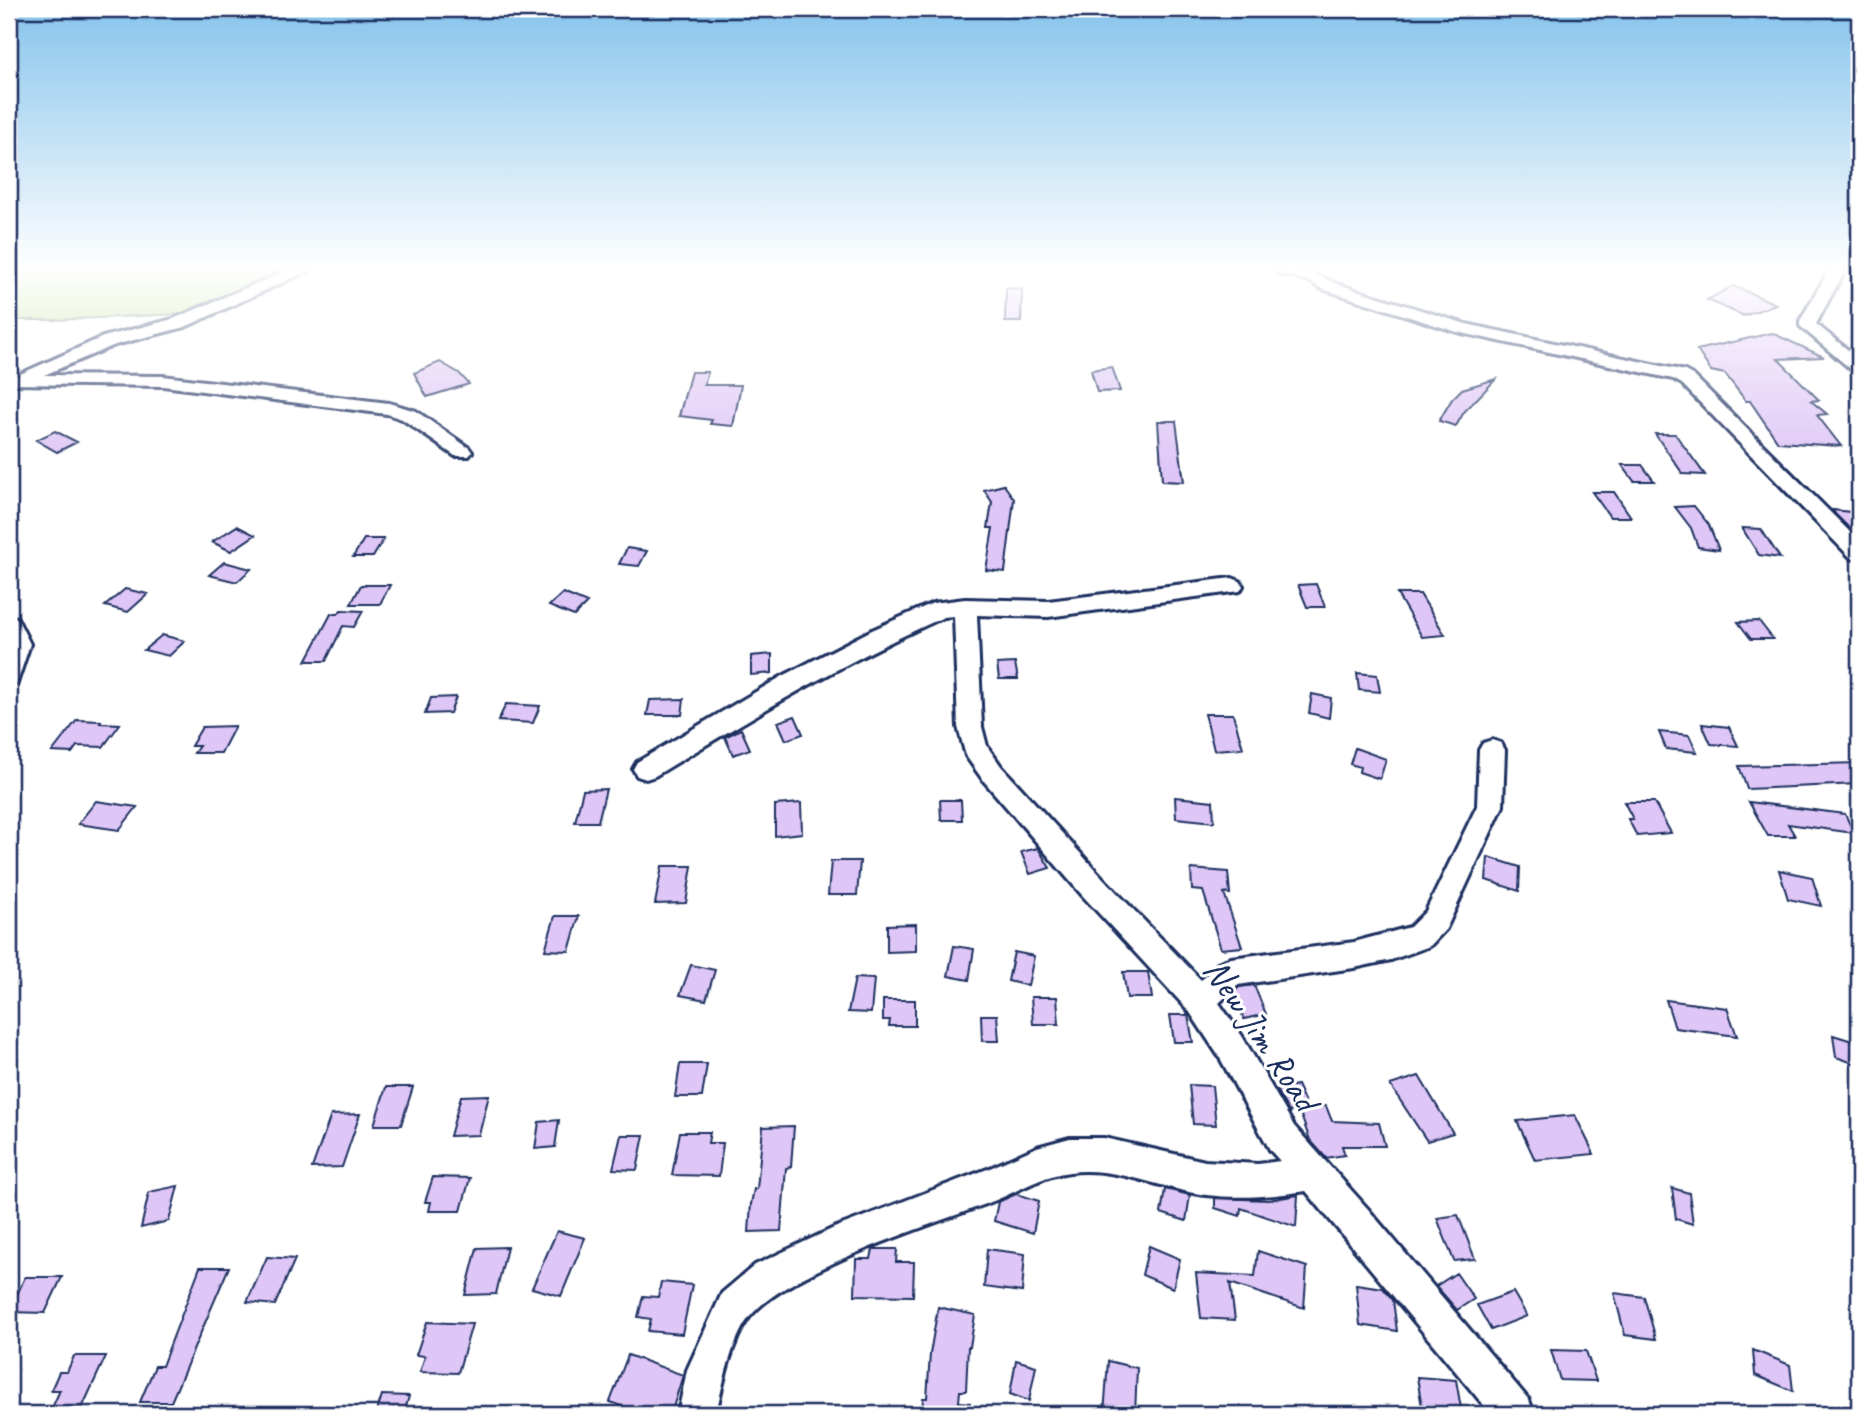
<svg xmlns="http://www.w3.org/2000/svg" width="1868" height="1423" font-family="Caveat,sans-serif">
<rect width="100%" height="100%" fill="#fff"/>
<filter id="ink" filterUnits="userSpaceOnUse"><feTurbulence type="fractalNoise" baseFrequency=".0143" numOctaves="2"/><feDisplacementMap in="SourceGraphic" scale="14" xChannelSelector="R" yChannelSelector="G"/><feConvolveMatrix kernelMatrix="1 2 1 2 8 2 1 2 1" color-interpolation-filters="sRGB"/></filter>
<g filter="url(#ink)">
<path fill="#c1df97" stroke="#6e877a" stroke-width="2" d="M9 270H279L203 313 55 320H9Z"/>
<path fill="#dec6f6" stroke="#1b2f5e" stroke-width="2" d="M1733 286 1776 304 1744 316 1707 300Z
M1006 288 1022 289 1021 322H1005Z
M1772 333 1824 357 1778 359 1819 400 1811 401 1827 414 1817 415 1841 446 1778 442 1750 401H1746L1725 374 1711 371 1697 350Z
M440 362 459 373 469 384 427 397 414 373Z
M1112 367 1120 391 1097 392 1091 370Z
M691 372H708L704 385H741L733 426 710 424 712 420 679 416Z
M1496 379 1464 412 1456 426 1439 421 1452 399 1462 389Z
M1158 421H1176L1184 482 1162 481Z
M55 431 77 442 57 452 36 440Z
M1655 434H1675L1705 475 1683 474Z
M1622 465H1642L1654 481H1634Z
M1004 485 1014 499 1005 572 986 570 993 528H988L992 502 984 490Z
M1592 492H1614L1631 517H1610Z
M1694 506 1709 525 1719 550 1698 547 1691 528 1675 507Z
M1833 510 1859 513V538L1835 514Z
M237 526 255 535 231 551 212 542Z
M1742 528 1761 529 1780 558 1759 555Z
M364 539H384L373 557H353Z
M627 548 647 551 639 566 619 564Z
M224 562 251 569 237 582 209 575Z
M1316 584 1325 607H1307L1298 585Z
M361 585H390L380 604H351Z
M125 589 148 594 128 612 105 606Z
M563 593 587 603 574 616 549 606Z
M1397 594H1420L1445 635 1422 637Z
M341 610 363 611 354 627 343 626 326 661H306L331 614H338Z
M1759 621 1773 639H1751L1738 622Z
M162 635 185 641 169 656 144 650Z
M772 654V673L751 675V656Z
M1015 663 1018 679H999L997 664Z
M1357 673 1377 675 1380 692 1359 690Z
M1312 694 1331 698 1329 718 1309 713Z
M456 697 450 713 425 714 431 698Z
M684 699 682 715H647L650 700Z
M506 704 540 706 533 723 498 721Z
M1205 714H1233L1243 748 1214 750Z
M795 716 803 734 786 740 778 722Z
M77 720 101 721 100 723 120 724 103 747 77 746 72 753 52 752Z
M1702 724 1729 727 1738 746 1711 744Z
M235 726 221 753H194L199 746H191L202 727Z
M741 729 750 749 733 755 725 737Z
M1659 732 1689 735 1697 752 1666 749Z
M1355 748 1386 759 1380 779 1359 772 1360 767 1350 764Z
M1859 763V784L1747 789 1739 766Z
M606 789 598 822H575L583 790Z
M1175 797 1213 801 1214 822 1176 818Z
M940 800H961L962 820H941Z
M96 801 137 807 119 830 78 824Z
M1624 802H1654L1671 833 1637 836 1628 819H1633Z
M1749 802 1845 814 1854 833 1788 824 1795 836H1768Z
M801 803 802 833 775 836V805Z
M1038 848 1050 868 1030 874 1021 852Z
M1488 857 1520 867 1519 891 1486 880Z
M831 861H860L857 895H828Z
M662 866H692L686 903 655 904Z
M1191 869 1228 872 1230 894 1224 893 1242 947 1221 949 1203 891 1192 890Z
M1779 870 1812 877 1821 906 1788 899Z
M555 916H579L569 951 545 950Z
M916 924V951L887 952V925Z
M954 946 974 949 969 980 948 976Z
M1014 952 1034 956 1028 986 1008 981Z
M691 965 715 970 706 1000 680 995Z
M1123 972H1148L1152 998H1127Z
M855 978 874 979 871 1013 848 1012Z
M1254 985 1266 1014 1244 1019 1233 993 1239 987Z
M1031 997H1057L1059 1024H1033Z
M883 1000H915V1026H889L890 1020H883Z
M1666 1000 1727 1008 1737 1036 1675 1028Z
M981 1015H997L999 1041H982Z
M1170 1015H1188L1193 1042H1174Z
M1833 1035 1859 1043V1065L1836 1057Z
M680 1064H707L702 1097H675Z
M1419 1076 1453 1133 1427 1141 1390 1085Z
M1189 1085 1212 1086 1216 1125 1193 1124Z
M1297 1085 1307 1107 1289 1112 1276 1090Z
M386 1087H413L401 1125H374Z
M489 1095 479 1135 450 1136 461 1096Z
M1326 1106 1332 1121 1379 1123 1385 1146H1342L1345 1155 1326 1158 1310 1140 1299 1110Z
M360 1114 342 1167 312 1168 331 1115Z
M1575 1115 1594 1154 1535 1160 1517 1121Z
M559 1120 555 1147 535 1149 539 1122Z
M794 1126 791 1167 786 1168 781 1231 749 1232 751 1204 754 1189H757L763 1127Z
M680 1132H710L708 1143H723L719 1176 672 1175Z
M621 1135H644L637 1170 613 1169Z
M433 1177 470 1178 461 1211H429L431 1202H425Z
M178 1186 169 1221 141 1228 149 1192Z
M1672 1188 1689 1193 1693 1224 1676 1219Z
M1165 1189 1190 1195 1186 1221 1161 1213Z
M1016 1194 1039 1201 1033 1233 994 1221 998 1202Z
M1298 1195 1296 1227 1241 1208 1240 1216 1215 1208V1198L1269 1200Z
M1458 1215 1475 1259 1454 1261 1437 1218Z
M557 1231 585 1238 561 1296 532 1288Z
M1149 1246 1180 1259 1173 1288 1142 1275Z
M507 1247 496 1294 465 1295 477 1248Z
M873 1249H897L896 1262H914L913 1296 855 1295 856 1259H871Z
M987 1249 1025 1254 1022 1292 984 1287Z
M1258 1251 1307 1267 1304 1308 1230 1283 1235 1320 1201 1318 1196 1273 1255 1276Z
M267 1257 295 1259 275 1305 247 1302Z
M200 1267H229L171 1402H140L155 1366H162Z
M1456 1273 1474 1299 1457 1310 1436 1286Z
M25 1277H62L45 1313 9 1312Z
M661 1282 692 1285 682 1334 648 1331 651 1319 638 1317 643 1296 658 1297Z
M1356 1284 1383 1288 1393 1300 1397 1331 1360 1325Z
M1513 1292 1527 1316 1491 1330 1477 1305Z
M1614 1293 1644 1297 1656 1339 1625 1335Z
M938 1307 975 1315 970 1347H968L966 1391H960L959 1402 970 1403 969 1414H922L923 1398H927L930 1354Z
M427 1322 472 1324 458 1373 420 1372 425 1356 416 1355Z
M1551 1350 1586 1351 1596 1381 1560 1380Z
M1753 1350 1790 1365 1793 1391 1755 1375Z
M628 1355 683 1375 671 1414H643L610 1402Z
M74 1356H106L82 1408H52L60 1390H51L59 1372H67Z
M1016 1360 1036 1366 1029 1401 1010 1394Z
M1108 1361 1137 1368 1135 1414H1104Z
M1417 1377 1456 1380 1462 1414 1423 1413Z
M382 1395 409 1396 404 1414H376Z"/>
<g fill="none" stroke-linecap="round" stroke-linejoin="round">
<g stroke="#1b2f5e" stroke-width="6">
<path id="minor" d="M288 270H310L185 327 115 345 44 375 163 376 389 403 416 411 469 448 472 452 469 456H455L402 419 387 414 163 386 9 384V376L18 375 103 337 173 319Z
M1275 270 1312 272 1334 283 1466 324 1685 371 1694 376 1859 541V560L1851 558 1682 384 1673 379 1457 332 1322 289 1307 280 1277 273Z
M1829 270H1845L1816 324 1859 359V372L1853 371 1800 326V321Z
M1232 578 1240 581 1243 586 1240 591 1048 617 977 615 982 727 987 746 1001 766 1102 877 1201 980 1220 962 1231 958 1354 942 1410 927 1426 911 1477 806 1479 750 1483 743 1492 740 1501 743 1505 750 1503 806 1446 929 1430 946 1391 960 1354 968 1238 985 1219 1003 1242 1036 1294 1126 1368 1209 1529 1400 1534 1414H1491L1306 1191C1273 1196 1240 1199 1206 1195 1161 1189 1116 1166 1070 1172 1044 1175 1020 1190 996 1200 936 1224 784 1270 748 1319 731 1342 722 1387 716 1414H678L687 1370 722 1293 755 1265 834 1228 990 1168 1037 1147 1070 1138H1104L1205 1161 1258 1164 1280 1161 1270 1150 1220 1058 1189 1011 1082 895 983 780 966 756 958 727 954 616 944 617C843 662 750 718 655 776L646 779 637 776 633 769 637 762 781 677 872 630 933 603 965 599 1048 601Z
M9 616 17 618 30 644 17 683 9 686Z"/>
</g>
<use href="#minor" fill="#fff" fill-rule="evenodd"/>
</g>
</g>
<linearGradient id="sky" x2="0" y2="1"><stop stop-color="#85c3ec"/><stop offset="0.57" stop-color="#fff"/><stop offset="1" stop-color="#fff" stop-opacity="0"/></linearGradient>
<rect width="1868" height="470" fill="url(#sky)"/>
<g text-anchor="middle" stroke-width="6" stroke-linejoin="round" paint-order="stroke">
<g font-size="37" fill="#1b2f5e" stroke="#fff">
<text transform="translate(1262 1034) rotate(56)" y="13">New Jim Road</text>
</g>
</g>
<rect width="1868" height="1423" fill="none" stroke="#fff" stroke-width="35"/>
<rect x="18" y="18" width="1833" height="1388" fill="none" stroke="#1b2f5e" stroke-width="2.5" filter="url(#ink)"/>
</svg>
